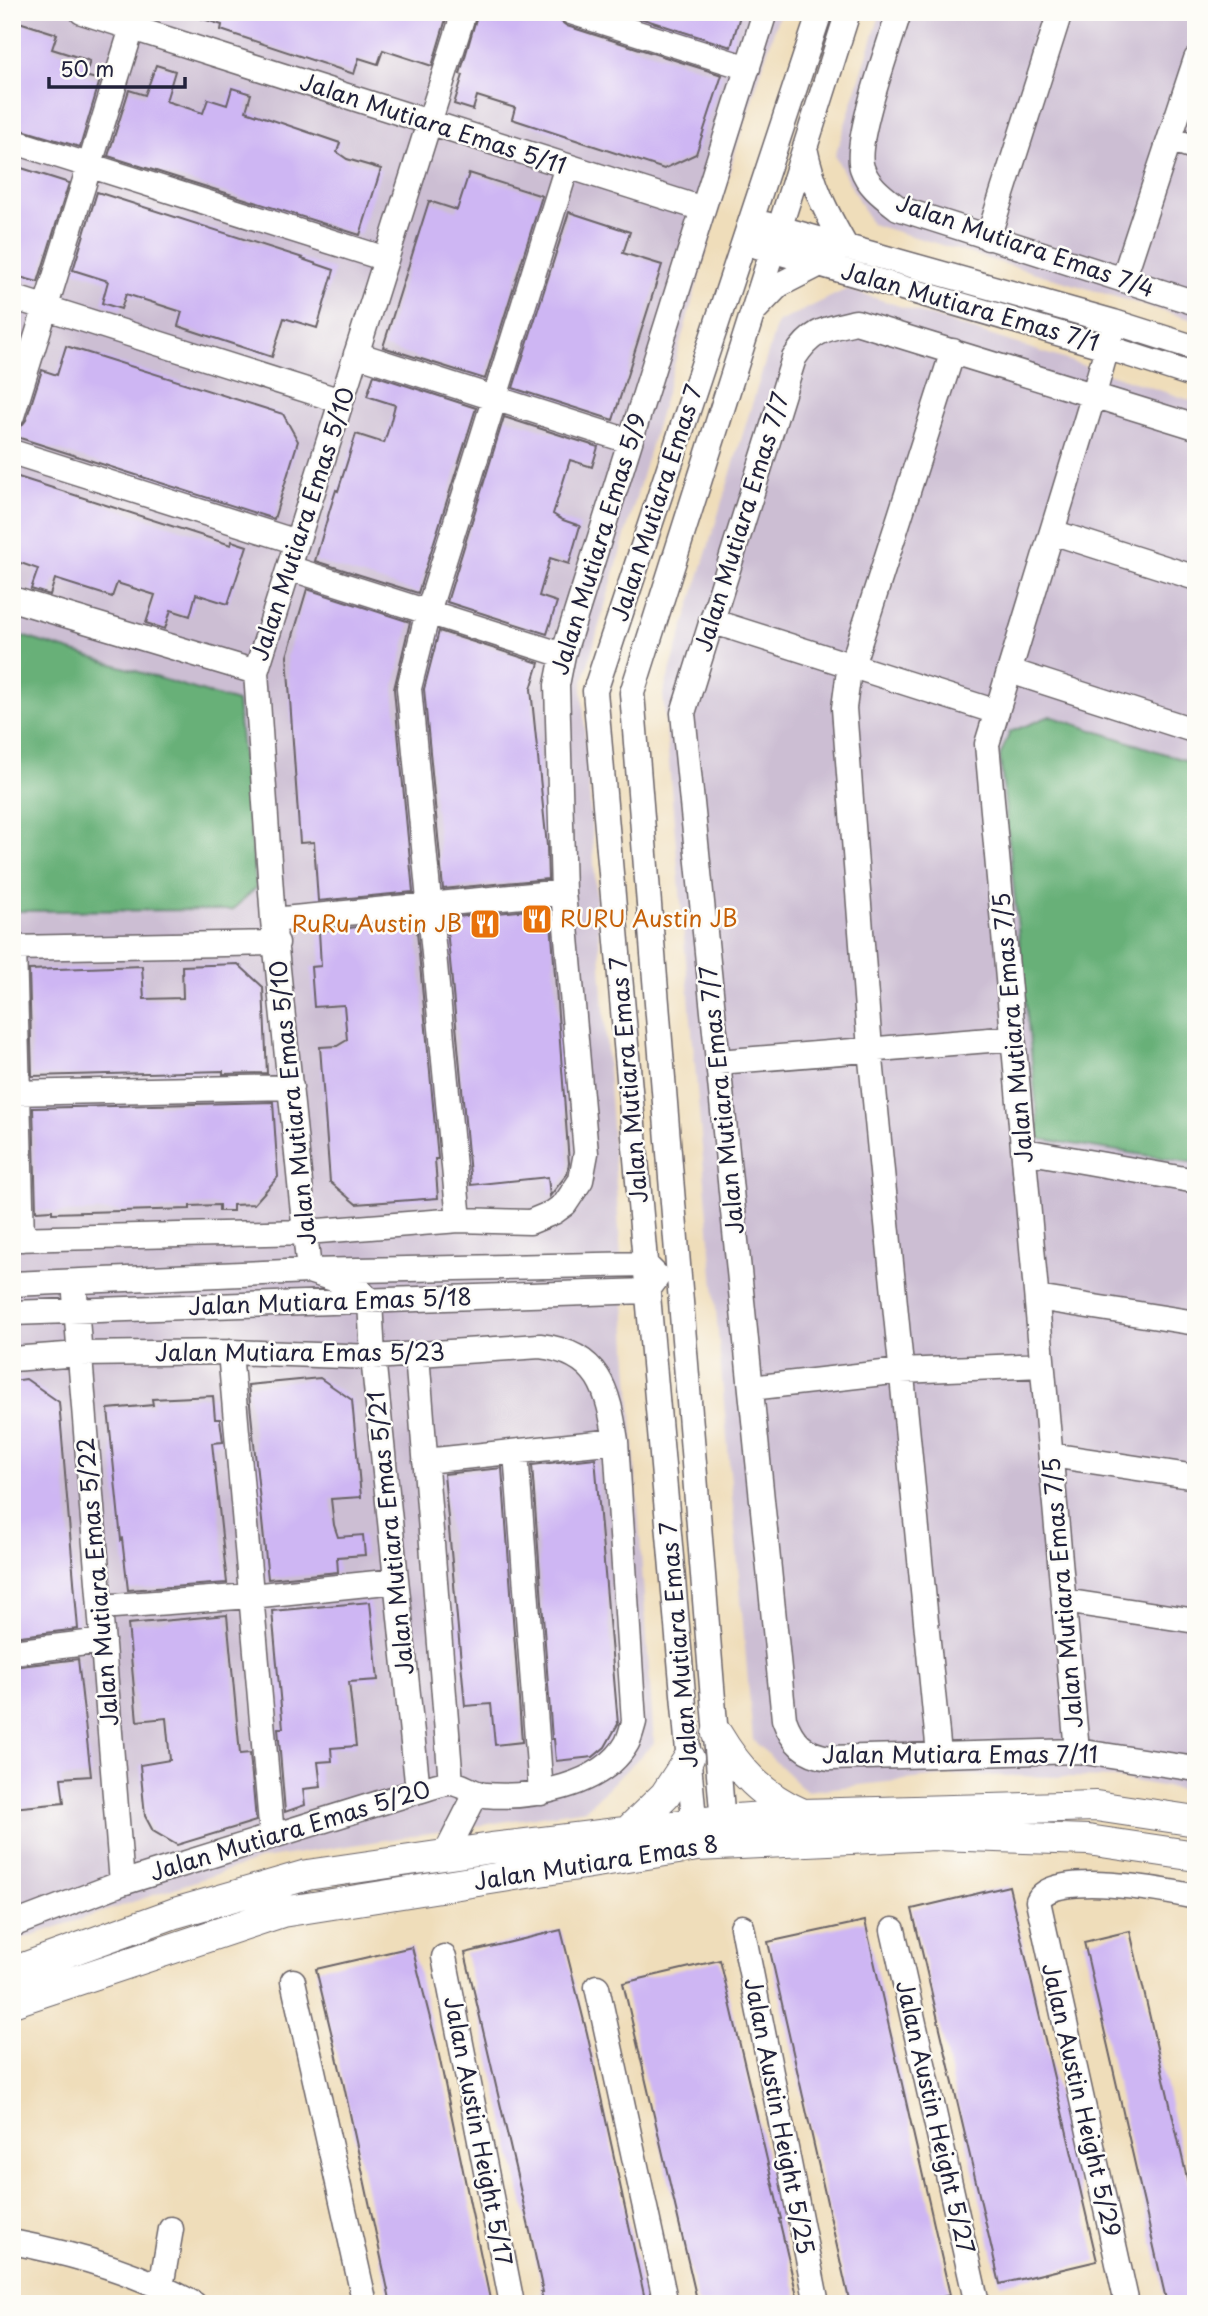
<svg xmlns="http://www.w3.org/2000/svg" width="1208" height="2316" font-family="'Playpen Sans',sans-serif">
<rect width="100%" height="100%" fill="#fdfcf7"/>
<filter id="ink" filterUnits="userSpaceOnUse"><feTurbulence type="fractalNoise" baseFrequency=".0143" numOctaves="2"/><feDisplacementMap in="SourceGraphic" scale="14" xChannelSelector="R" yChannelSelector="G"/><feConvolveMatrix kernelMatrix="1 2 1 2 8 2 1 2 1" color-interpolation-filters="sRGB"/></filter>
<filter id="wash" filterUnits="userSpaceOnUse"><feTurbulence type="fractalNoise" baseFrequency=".00686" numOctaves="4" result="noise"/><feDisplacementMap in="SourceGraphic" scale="28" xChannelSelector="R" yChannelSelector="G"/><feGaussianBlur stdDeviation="1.57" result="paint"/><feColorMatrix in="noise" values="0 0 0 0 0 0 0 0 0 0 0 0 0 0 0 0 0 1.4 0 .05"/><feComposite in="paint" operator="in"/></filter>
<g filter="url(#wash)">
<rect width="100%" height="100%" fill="#efddba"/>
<path fill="#ccbed3" d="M12 12H780L735 152 582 686 654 1743 586 1809 262 1859 12 1942V911L232 910 237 702 12 633Z
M881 12H1196V321L871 224 835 156Z
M847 289 1196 402V764L1050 716 1040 1139 1196 1163V1792L1114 1778 951 1775 806 1791 753 1740 663 694 777 323Z"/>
<path fill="#68b078" stroke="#45695a" stroke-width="2" d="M12 633 237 702 256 888 232 910 12 911Z
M1050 716 1196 764V1163L1040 1139 1000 756 1010 732Z"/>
<g id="blocks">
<path fill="#ceb6f3" d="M192 12H448L432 66 383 50 378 64 359 58 354 74 221 30 222 25 191 15Z
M478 12H557L560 21 567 26 722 75 696 154 664 169 512 119 515 108 477 96 473 110 454 104 463 75 460 74Z
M621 12H741L731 47Z
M19 22 57 34 52 49 90 61 85 76 100 80 80 147 12 127V43Z
M156 65 175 71 166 101 203 113 208 99 227 105 232 88 251 94 246 111 340 143 337 152 347 159 381 169 360 235 108 156 129 90 145 95Z
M12 165 69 183 38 282 12 275Z
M469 173 542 196 485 379 383 347 429 201 457 210Z
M97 192 303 258 302 259 334 270 317 328 284 318 272 357 178 326 182 312 126 294 121 309 102 303 108 281 73 270Z
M569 212 630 232 623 253 662 265 613 420 513 388Z
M66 346 283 414 298 441 274 519 17 437 20 428 26 420 42 370 57 375Z
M374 375 476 408 418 593 315 561 330 509 336 490 338 491 356 434 384 443 390 424 395 405 367 396Z
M504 417 598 447 592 467 570 460 553 514 563 520 580 526 569 564 550 558 539 596 557 602 547 634 447 602Z
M12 475 231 545 232 541 247 546 228 604 196 594 190 616 171 610 165 629 146 623 155 595 117 583 112 597 55 579 50 595 31 589 38 569 12 560Z
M307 589 410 622 394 689 413 892 318 901 314 842 300 843 287 656Z
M439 631 539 663 531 689 547 846 548 879 443 889 424 689Z
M550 908 569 1163 567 1174 550 1196 548 1177 471 1185 446 918Z
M416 921 438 1159H435L438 1198 356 1204 330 1182 320 1047 337 1046 347 1040 344 1005 314 1007 311 967 321 966 319 931Z
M238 964 263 987 267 1073 223 1074V1071L32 1076 29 970 142 966 144 999 183 998 182 966Z
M273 1102 278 1177 254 1204 233 1205V1211H219V1205L190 1206V1209L52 1213V1210L36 1211 33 1108Z
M320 1378 352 1400 361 1497 331 1499 334 1525 338 1537 363 1535 365 1555 337 1557 338 1572 268 1579 248 1385Z
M26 1379 59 1402 78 1629 12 1637V1381Z
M213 1396 215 1419H220L223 1442 212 1443 227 1583 128 1590 122 1539 121 1540 108 1409 153 1405 152 1399Z
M595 1458 618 1724 605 1747 593 1757 556 1761 554 1739H552L532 1465Z
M502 1468 522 1742 495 1745 491 1704 465 1706 444 1474Z
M370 1602 378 1680 349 1682 356 1746 331 1748 332 1761 318 1762 321 1787 303 1789 305 1805 285 1812 278 1728H283L272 1611Z
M227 1615 240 1754 250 1753 256 1821 177 1845 153 1831 145 1816 140 1765 170 1760 166 1718 137 1721 128 1624Z
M78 1659 91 1776 61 1778 64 1803 12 1808V1667Z
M1009 1886 1097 2261 1000 2284 912 1909Z
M865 1921 950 2295 915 2304H850L768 1942Z
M561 1930 587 2033 646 2304H544L541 2292H543L531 2236 465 1953Z
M1130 1931 1196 2217V2304H1167L1084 1942Z
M412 1947 437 2046 491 2304H391L344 2086 316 1969Z
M720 1960 781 2219H779L799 2304H698L623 1983Z"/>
</g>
</g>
<g filter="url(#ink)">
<use href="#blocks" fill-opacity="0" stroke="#6a6367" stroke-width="2"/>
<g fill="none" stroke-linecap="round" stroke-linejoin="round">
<g stroke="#6a6367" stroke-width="27">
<path id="minor" d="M82 12 703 209
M571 12 748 68
M899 12C890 44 853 141 862 168 868 186 884 197 898 208L1196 303
M1170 139 1196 148
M12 141 386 259
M805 148C813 187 826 212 846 247
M765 224 1114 322 1196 348
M988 238 1060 12
M757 246 1106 347 1196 376
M1123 280 1196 59
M12 297 341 401
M756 309 779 285 820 264
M356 354 629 441
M12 416 132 28
M1196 427 856 322C825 329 812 330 794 358L683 713 784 1719C792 1742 805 1755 830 1758L1077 1751 1196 1769
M12 452 297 542
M1052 532 1196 578
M289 568 563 655
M12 599 256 672
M711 621 997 712
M1010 671 1196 731
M273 920 563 892
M12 948 277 943
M14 948 22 1239
M718 1062 1014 1038
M12 1093 291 1087
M1025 1151 1196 1181
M459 1220 409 688 428 612 567 166
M12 1239 306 1232 459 1220 530 1222 554 1212 565 1204 581 1180 586 1153 563 892 557 685 563 655 765 12
M12 1284 309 1271 645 1264 656 1275
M75 1294 122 1883
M1037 1298 1196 1323
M12 1313 647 1291 656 1279
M230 1352 272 1836
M417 1355 451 1783
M12 1359 80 1354 230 1352 373 1357 540 1346C600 1353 608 1390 616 1441L634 1722C632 1729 630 1737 627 1743 603 1786 530 1799 485 1795 473 1794 461 1783 450 1783 440 1783 427 1789 418 1791L122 1883 12 1925
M751 1388 901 1371 1042 1365
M516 1452 541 1793
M1051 1455 1196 1477
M425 1461 616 1441
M1064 1601 1196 1621
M100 1607 251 1596 396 1581
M12 1652 103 1641
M1077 1751 987 744 1094 394 1114 322
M939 1754 870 1049 844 708 848 678 953 351
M418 1791 373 1357 370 1301 355 1286 309 1271 273 920 256 672 464 12
M724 1836 632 693 848 12
M696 1842 595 691 820 12
M445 1855 476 1794
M742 1927 817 2304
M893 1930 977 2304
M444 1957 512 2304
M293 1981 365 2304
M597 1987 666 2304
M12 2242C75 2254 138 2272 194 2304
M161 2287 171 2229
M1127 2304 1038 1901C1051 1869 1168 1891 1196 1897"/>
</g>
<g stroke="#6a6367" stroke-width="32">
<path id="major" d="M717 1734C739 1771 763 1797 803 1814
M627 1832 665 1795 689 1758
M12 1972 175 1913 307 1875 492 1848 723 1820 803 1814 1096 1806 1196 1821
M12 2002 282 1912 697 1846 936 1835 1088 1840 1196 1856"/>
</g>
<use href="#minor" stroke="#fff" stroke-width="24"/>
<use href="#major" stroke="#fff" stroke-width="30"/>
</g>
</g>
<defs>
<g id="restaurant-square" transform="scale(1.575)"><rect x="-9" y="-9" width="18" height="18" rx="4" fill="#e8710a" stroke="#fdfcf7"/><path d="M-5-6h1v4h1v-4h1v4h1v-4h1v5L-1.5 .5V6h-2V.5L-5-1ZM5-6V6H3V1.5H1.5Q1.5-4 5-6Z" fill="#fff"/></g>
</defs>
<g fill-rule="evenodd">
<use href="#restaurant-square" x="537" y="919"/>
<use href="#restaurant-square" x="485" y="924"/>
</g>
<g text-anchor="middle" stroke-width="5" stroke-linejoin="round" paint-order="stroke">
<g font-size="23" fill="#22223b" stroke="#fdfcf7">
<text transform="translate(433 124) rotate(18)" y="8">Jalan Mutiara Emas 5/11</text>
<text transform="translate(1025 246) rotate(19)" y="8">Jalan Mutiara Emas 7/4</text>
<text transform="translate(970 307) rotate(16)" y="8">Jalan Mutiara Emas 7/1</text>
<text transform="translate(657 503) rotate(-72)" y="8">Jalan Mutiara Emas 7</text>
<text transform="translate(742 522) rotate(-73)" y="8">Jalan Mutiara Emas 7/7</text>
<text transform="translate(303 524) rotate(-72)" y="8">Jalan Mutiara Emas 5/10</text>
<text transform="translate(599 544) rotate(-73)" y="8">Jalan Mutiara Emas 5/9</text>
<text transform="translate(1013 1028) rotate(-95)" y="8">Jalan Mutiara Emas 7/5</text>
<text transform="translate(629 1080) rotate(-95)" y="8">Jalan Mutiara Emas 7</text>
<text transform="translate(722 1100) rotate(-96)" y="8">Jalan Mutiara Emas 7/7</text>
<text transform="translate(293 1103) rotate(-96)" y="8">Jalan Mutiara Emas 5/10</text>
<text transform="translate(330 1302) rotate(-2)" y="8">Jalan Mutiara Emas 5/18</text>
<text x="300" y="1361">Jalan Mutiara Emas 5/23</text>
<text transform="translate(391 1533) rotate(-96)" y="8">Jalan Mutiara Emas 5/21</text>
<text transform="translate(98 1582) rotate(-95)" y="8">Jalan Mutiara Emas 5/22</text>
<text transform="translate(1063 1593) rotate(-95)" y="8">Jalan Mutiara Emas 7/5</text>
<text transform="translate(679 1645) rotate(-95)" y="8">Jalan Mutiara Emas 7</text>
<text x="960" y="1763">Jalan Mutiara Emas 7/11</text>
<text transform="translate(290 1831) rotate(-17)" y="8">Jalan Mutiara Emas 5/20</text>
<text transform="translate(596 1863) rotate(-9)" y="8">Jalan Mutiara Emas 8</text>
<text transform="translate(1081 2100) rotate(77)" y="8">Jalan Austin Height 5/29</text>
<text transform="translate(779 2116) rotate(79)" y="8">Jalan Austin Height 5/25</text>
<text transform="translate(935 2117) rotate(77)" y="8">Jalan Austin Height 5/27</text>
<text transform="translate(478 2131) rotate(79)" y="8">Jalan Austin Height 5/17</text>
</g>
<g font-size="23" fill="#c56008" stroke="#fdfcf7" text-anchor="start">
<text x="560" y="927">RURU Austin JB</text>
<text x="462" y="932" text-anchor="end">RuRu Austin JB</text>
</g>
</g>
<rect width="1208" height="2316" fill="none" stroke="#fdfcf7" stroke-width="42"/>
<path d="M49 77v10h136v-10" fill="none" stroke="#22223b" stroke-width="3.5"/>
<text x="60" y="77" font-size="21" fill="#22223b" stroke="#fdfcf7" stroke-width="5" paint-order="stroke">50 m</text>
</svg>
